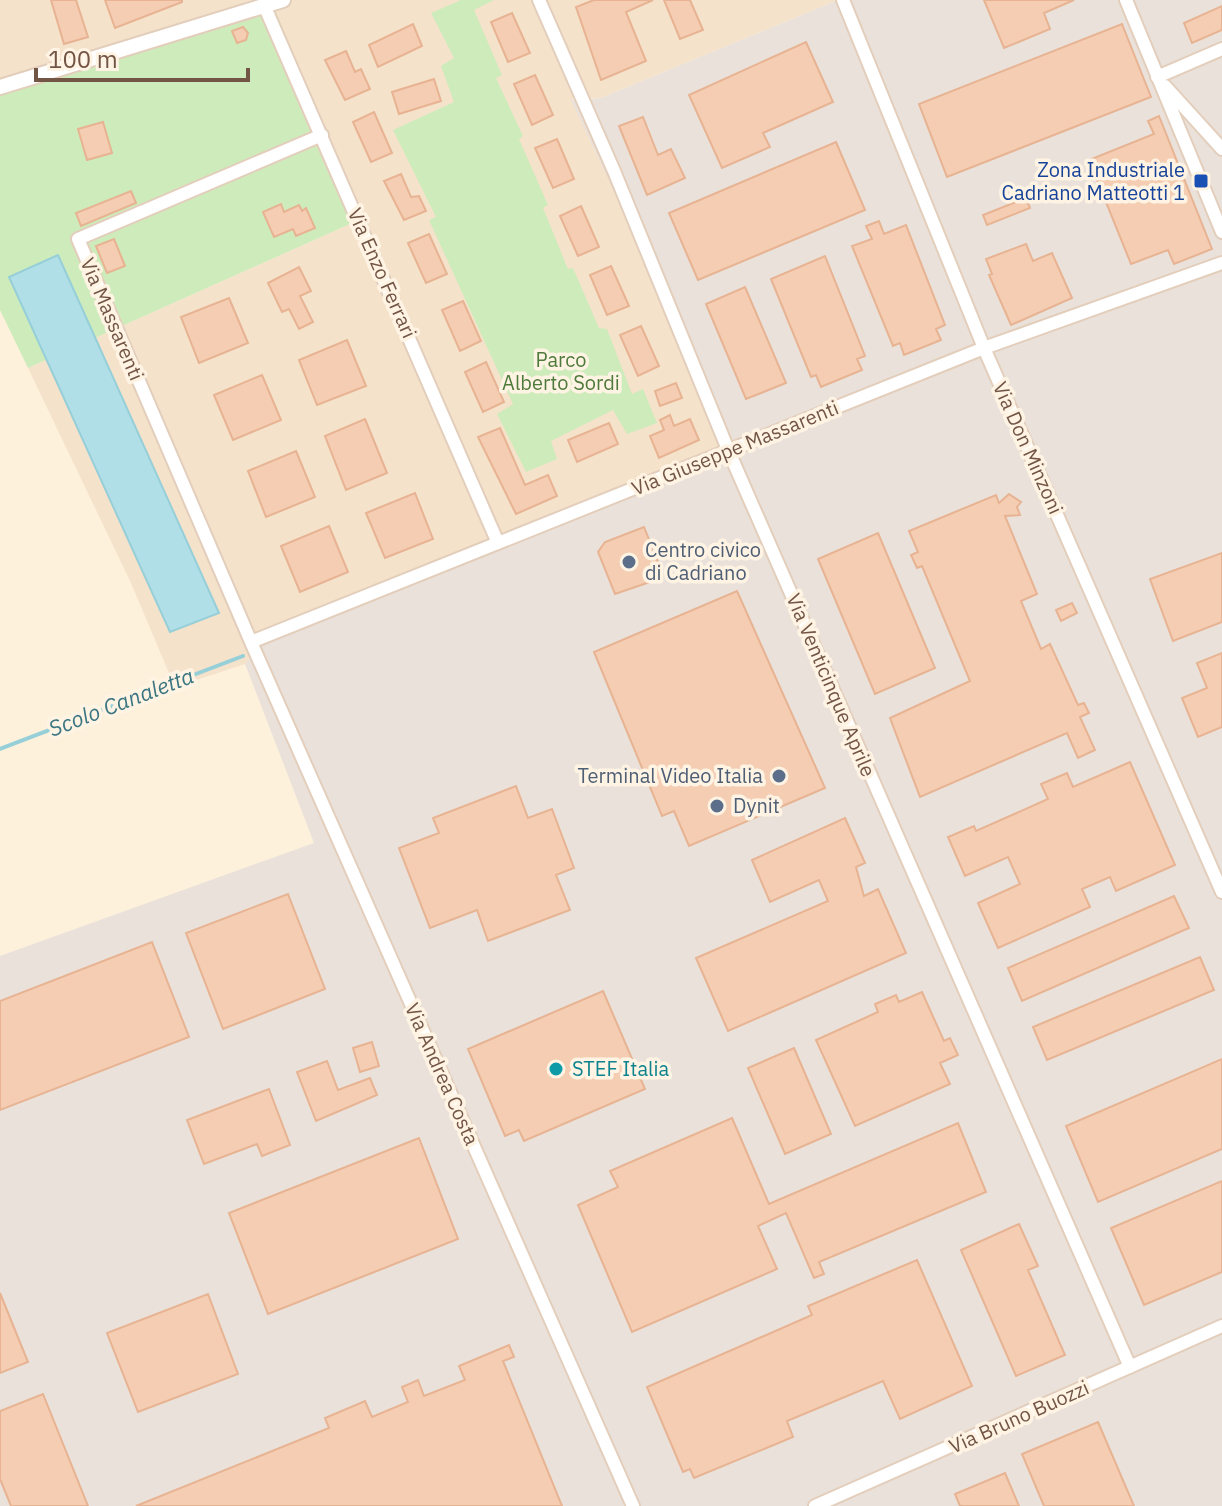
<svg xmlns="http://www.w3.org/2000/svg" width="1222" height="1506" font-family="'IBM Plex Sans',sans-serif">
<rect width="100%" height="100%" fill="#fdf1dc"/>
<path fill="#f5e2cb" d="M0 0H838L601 98 572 99 735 449 270 633 245 664 175 687 130 581 28 368 359 220 0 86Z"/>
<path fill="#eae2da" d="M838 0H1222V1506H0V956L314 843 245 664 270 633 735 449 571 100 601 98Z"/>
<path fill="#ceebbb" d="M461 0H494L474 10 502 75 496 78 523 136 519 139 548 205 543 208 568 269 573 268 599 328 607 329 632 394 643 389 657 423 627 434 613 410 551 441 557 459 526 472 497 414 513 404 429 220 436 217 393 130 454 102 441 66 454 58 431 13Z
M272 2 359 220 28 368 0 310V86Z"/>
<path fill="#b1dfe7" stroke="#97cfd9" stroke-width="2" d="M58 255 219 613 170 632 9 277Z"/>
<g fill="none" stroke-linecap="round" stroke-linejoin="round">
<path stroke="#97cfd9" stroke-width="4" d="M0 749 243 656"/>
</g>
<path fill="#f4cdb3" stroke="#e7b392" stroke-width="2" d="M51 0H76L88 37 64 44Z
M105 0H182V2L115 28Z
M594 0H653L626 12 646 61 601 80 576 7Z
M664 0H690L703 30 680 39Z
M984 0H1074L1044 13 1050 29 1004 48Z
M1222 6V30L1192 43 1184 23Z
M512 13 530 53 508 62 491 22Z
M413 24 422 46 378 67 369 45Z
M1122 24 1151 97 947 177 919 104Z
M243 27 248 33 246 40 237 43 232 31Z
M806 42 833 102 763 133 770 147 722 168 689 95Z
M346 51 355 72 361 69 370 89 345 100 325 60Z
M535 75 553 115 532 125 514 84Z
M434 79 441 101 399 114 392 92Z
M374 112 392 153 371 162 353 122Z
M1159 116 1212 249 1174 264 1168 250 1131 264 1089 160 1154 134 1148 121Z
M643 117 658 155 671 149 685 178 647 195 619 126Z
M103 122 112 153 87 160 78 129Z
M557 139 574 179 553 188 535 148Z
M836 142 865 210 698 280 669 213Z
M401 174 411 197 419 196 426 211 404 220 384 181Z
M131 191 136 203 81 226 76 213Z
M1026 198 1030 208 987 225 983 215Z
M281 204 284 212 299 205 302 211 306 208 315 228 296 236 293 229 274 237 263 212Z
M581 206 599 247 578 256 560 216Z
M879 221 884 234 906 225 945 325 936 329 941 340 904 355 900 343 893 346 852 246 872 239 866 226Z
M429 234 447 274 426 283 408 243Z
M114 239 125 266 107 273 96 246Z
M1026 244 1033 261 1052 253 1072 298 1011 325 989 275 992 274 986 259Z
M825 256 865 356 857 359 862 370 821 387 816 375 811 377 771 279Z
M611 266 629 306 607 315 590 275Z
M299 267 311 291 300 296 313 322 299 329 289 309 282 312 268 283Z
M745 287 786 383 746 399 706 304Z
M229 298 248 343 199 363 181 317Z
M463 301 481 341 460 351 442 310Z
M641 326 659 366 638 376 620 335Z
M347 340 366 386 317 405 299 360Z
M486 362 504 402 483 412 465 372Z
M262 375 281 420 233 440 214 395Z
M676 383 682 398 660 406 655 391Z
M670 415 674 426 690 419 699 440 659 458 650 436 664 430 660 420Z
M365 419 387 473 346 490 325 436Z
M609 423 618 444 577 462 568 440Z
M500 428 525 485 548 475 557 496 516 514 478 437Z
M296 451 315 497 266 517 248 471Z
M415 493 433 539 385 558 366 513Z
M1009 494 1021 502 1017 507 1020 515 1005 516 1037 594 1021 601 1041 649 1050 644 1078 705 1084 703 1089 713 1080 717 1095 750 1078 758 1067 733 920 797 890 718 970 681 922 566 917 568 911 555 918 552 909 531 996 495 999 503Z
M329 526 348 572 300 592 281 546Z
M644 527 660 567 656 580 615 594 598 552 605 542Z
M878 533 935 668 875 694 818 559Z
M1222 553V622L1173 641 1150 579Z
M737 591 825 788 689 846 674 811 662 816 594 652Z
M1072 603 1077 613 1061 621 1056 610Z
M1222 653V727L1198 737 1182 698 1207 688 1197 663Z
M1130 762 1175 865 1116 891 1110 877 1082 889 1090 907 998 948 978 903 1020 884 1008 857 965 876 948 837 974 826 976 831 1048 799 1041 784 1067 773 1073 787Z
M516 786 528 818 552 809 574 868 556 875 570 910 488 941 477 910 430 928 399 848 439 833 433 818Z
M845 818 865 863 856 867 864 896 878 889 906 953 728 1031 696 958 828 901 819 880 770 902 752 860Z
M288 894 325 989 223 1029 186 933Z
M1174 896 1189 928 1022 1001 1008 968Z
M152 942 189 1037 0 1110V1001Z
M1200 957 1214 990 1047 1060 1033 1027Z
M603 991 645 1089 524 1141 519 1130 505 1136 468 1049Z
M922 992 944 1041 950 1038 958 1055 940 1063 950 1084 855 1126 816 1040 878 1012 875 1004 896 995 899 1002Z
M372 1042 379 1066 360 1072 353 1048Z
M794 1048 831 1134 785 1154 748 1068Z
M1222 1059V1149L1098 1202 1066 1126Z
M327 1061 338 1090 370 1078 377 1095 316 1121 297 1072Z
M269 1089 290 1145 262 1156 257 1144 204 1164 187 1120Z
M732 1118 769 1204 958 1123 986 1192 819 1262 824 1274 814 1278 786 1213 758 1226 777 1269 632 1332 578 1205 618 1187 610 1171Z
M419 1138 458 1239 268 1314 229 1213Z
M1222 1181V1272L1144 1305 1111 1228Z
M1019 1224 1038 1266 1028 1270 1065 1355 1016 1376 961 1250Z
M917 1260 972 1386 900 1419 883 1381 787 1421 793 1437 694 1478 690 1469 683 1472 647 1387 812 1315 808 1306Z
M0 1293 28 1362 0 1373Z
M208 1294 238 1374 138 1412 107 1333Z
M509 1345 514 1357 503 1361 562 1506H136L329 1428 325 1418 365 1401 372 1417 408 1402 402 1387 418 1380 424 1396 465 1380 459 1366Z
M43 1394 88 1506H11L0 1479V1411Z
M1098 1422 1134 1506H1044L1022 1454Z
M1005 1473 1019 1506H960L955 1494Z"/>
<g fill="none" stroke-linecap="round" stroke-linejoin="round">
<g stroke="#e3cebc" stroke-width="16">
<path id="minor" d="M539 0 614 171 729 452 1130 1367
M843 0 984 348 1222 892
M1126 0 1222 232
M264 5 498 543
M1157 77 1222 49
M1165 86 1222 149
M322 135 78 239 251 642 633 1506
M251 642 984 348 1222 263
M815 1506 1222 1326"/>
</g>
<g stroke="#e3cebc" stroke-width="18">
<path id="tertiary" d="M0 87 283 0"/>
</g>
<use href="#minor" stroke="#fff" stroke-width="12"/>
<use href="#tertiary" stroke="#fff" stroke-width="14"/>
</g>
<rect fill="#1a4fb4" stroke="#fff4e4" stroke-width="3" x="1193" y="173" width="16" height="16" rx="4"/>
<g fill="#5c6f8a" stroke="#fff4e4" stroke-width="3">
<circle cx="629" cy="562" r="8"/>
<circle cx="779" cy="776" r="8"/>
<circle cx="717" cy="806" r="8"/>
</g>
<circle fill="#0f9aa8" stroke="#fff4e4" stroke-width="3" cx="556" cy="1069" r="8"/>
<g text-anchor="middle" stroke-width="7" stroke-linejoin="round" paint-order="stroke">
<g font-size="20" fill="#164399" stroke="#fff4e4" text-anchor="end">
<text x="1185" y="177">Zona Industriale<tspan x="1185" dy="23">Cadriano Matteotti 1</tspan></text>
</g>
<g font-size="20" fill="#735545" stroke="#fff4e4">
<text transform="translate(382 273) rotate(66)" y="7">Via Enzo Ferrari</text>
<text transform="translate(112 319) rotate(67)" y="7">Via Massarenti</text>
<text transform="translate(735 448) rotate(-22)" y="7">Via Giuseppe Massarenti</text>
<text transform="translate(1028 448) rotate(66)" y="7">Via Don Minzoni</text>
<text transform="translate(831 685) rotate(67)" y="7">Via Venticinque Aprile</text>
<text transform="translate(442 1074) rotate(66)" y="7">Via Andrea Costa</text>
<text transform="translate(1019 1417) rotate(-24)" y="7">Via Bruno Buozzi</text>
</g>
<g font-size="20" fill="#4e7a3c" stroke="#fff4e4">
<text x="561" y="367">Parco<tspan x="561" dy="23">Alberto Sordi</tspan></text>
</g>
<g font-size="20" fill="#4e5e75" stroke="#fff4e4" text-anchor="start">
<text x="645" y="557">Centro civico<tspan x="645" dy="23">di Cadriano</tspan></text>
<text x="763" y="783" text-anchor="end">Terminal Video Italia</text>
<text x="733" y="813">Dynit</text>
</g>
<g font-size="20" fill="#0d838f" stroke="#fff4e4" text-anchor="start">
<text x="572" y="1076">STEF Italia</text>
</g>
<g font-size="22" font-style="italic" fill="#3b7682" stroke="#fff4e4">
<text transform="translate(121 702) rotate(-21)" y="8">Scolo Canaletta</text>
</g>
</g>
<path d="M36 68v12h212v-12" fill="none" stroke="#735545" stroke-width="4"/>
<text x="48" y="68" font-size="24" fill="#735545" stroke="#fff4e4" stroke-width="6" paint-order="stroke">100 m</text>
</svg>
